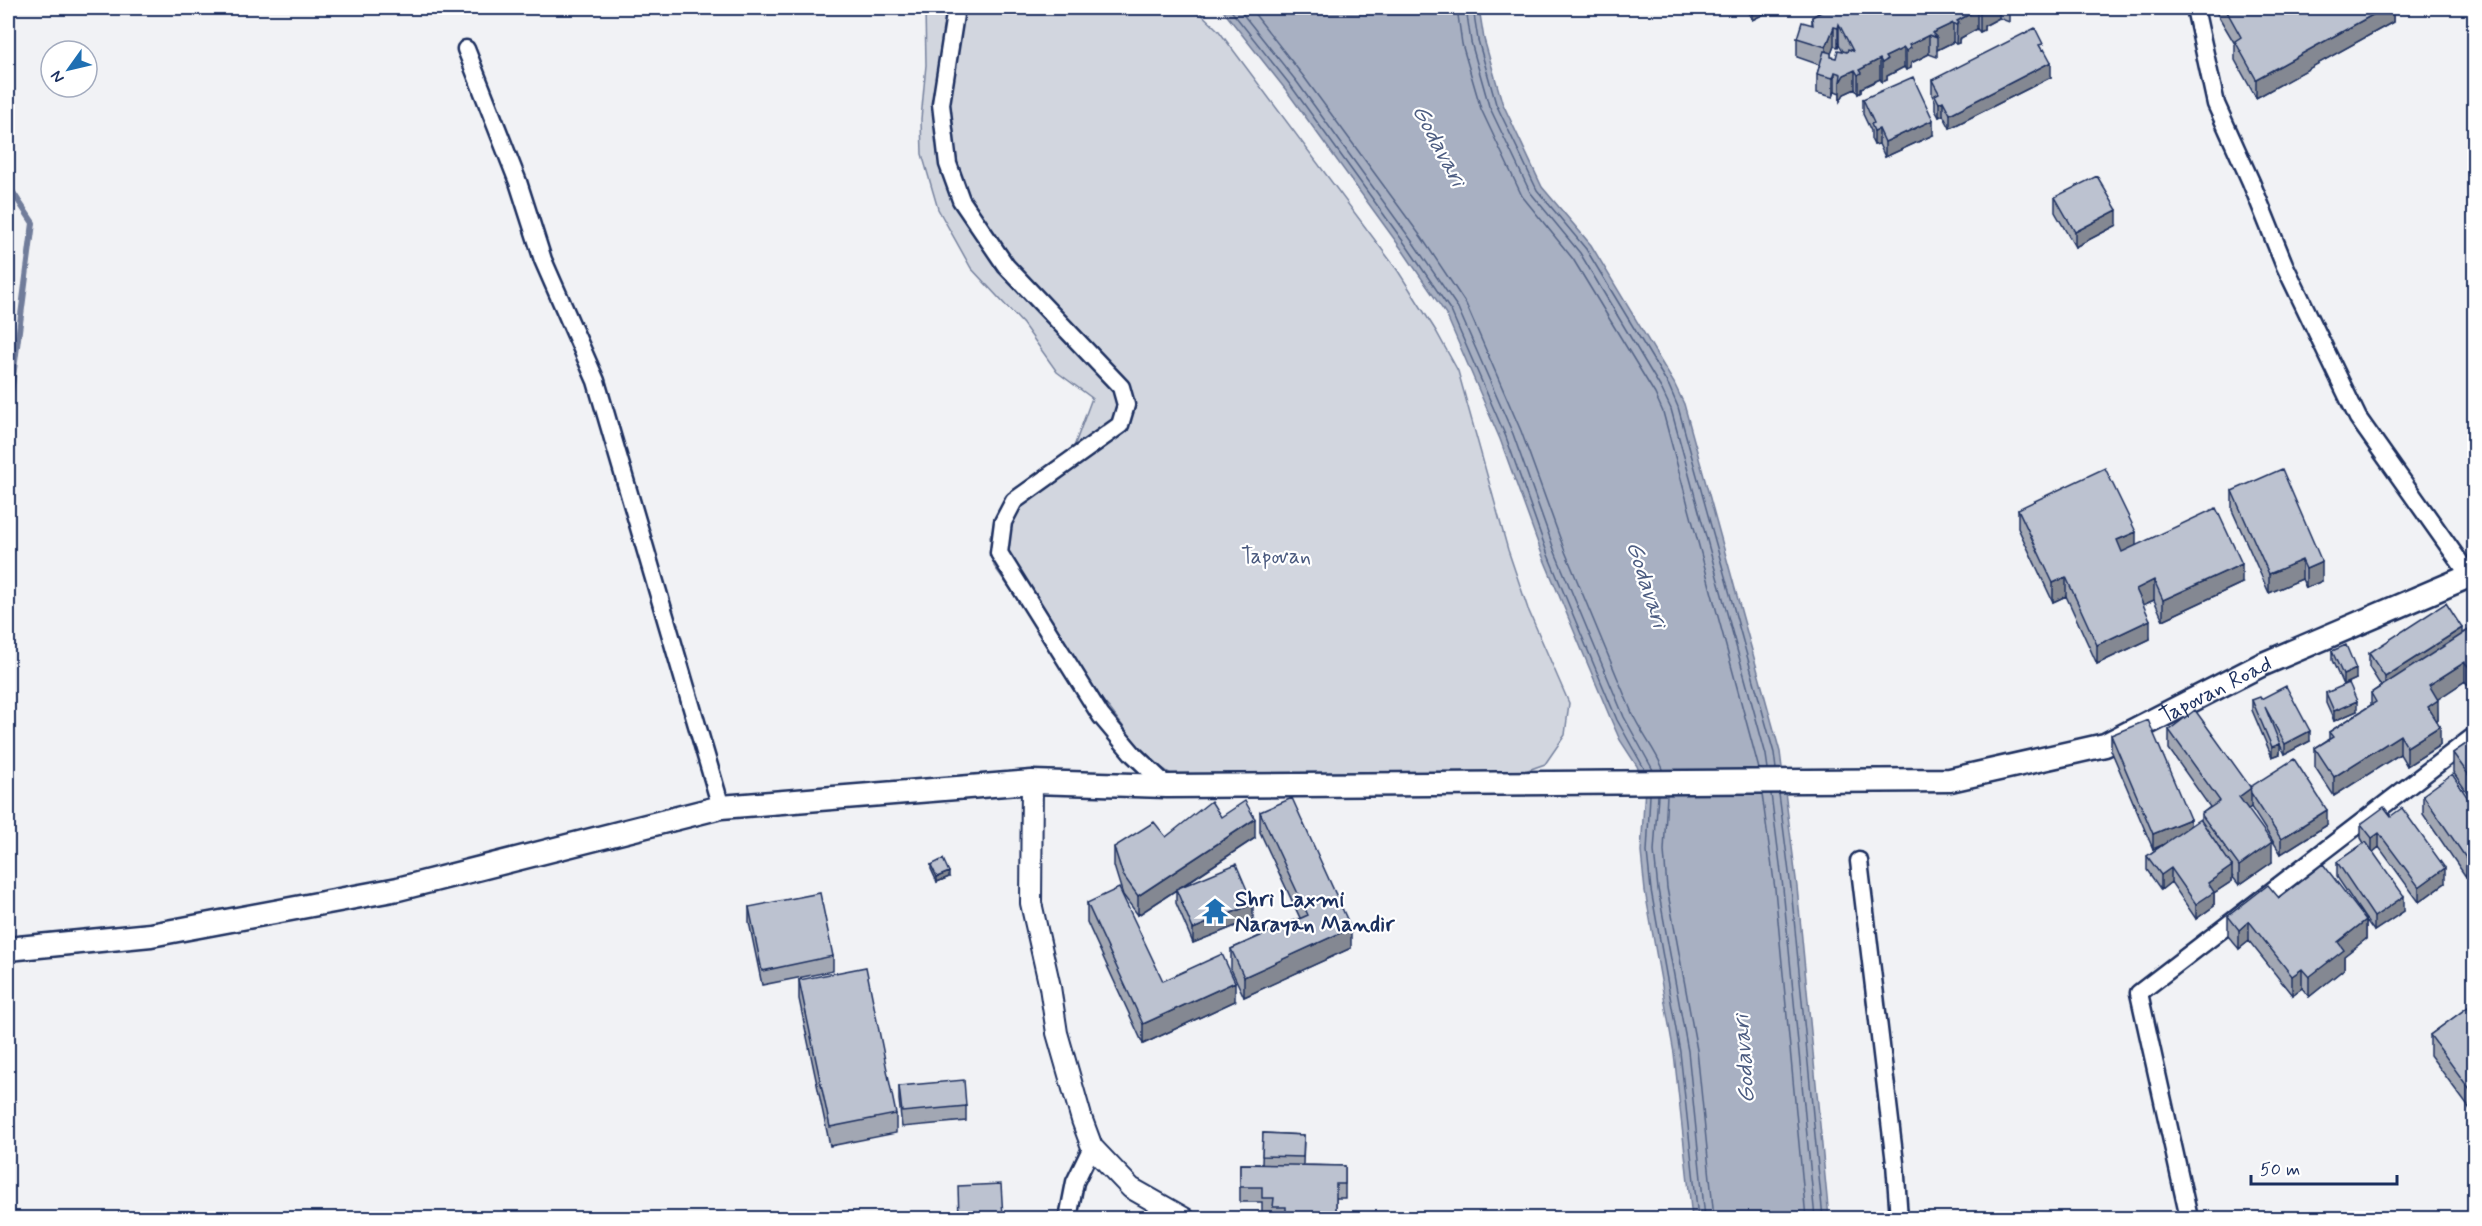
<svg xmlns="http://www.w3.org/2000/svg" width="2482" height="1226" font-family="Mynerve,sans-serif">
<rect width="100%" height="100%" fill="#f1f2f5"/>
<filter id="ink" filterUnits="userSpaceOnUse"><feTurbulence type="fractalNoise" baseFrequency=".0167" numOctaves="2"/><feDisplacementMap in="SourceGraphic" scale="12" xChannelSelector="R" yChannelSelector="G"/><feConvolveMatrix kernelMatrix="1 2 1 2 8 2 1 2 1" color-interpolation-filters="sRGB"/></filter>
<g filter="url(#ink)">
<path fill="#d2d6df" stroke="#76829e" stroke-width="1.5" d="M925 8H1195L1219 31 1398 271 1436 331 1458 371 1508 550 1528 609 1569 703 1565 735 1545 764 1511 776 1184 783 1145 756 1110 709 1034 623 994 566 990 537 997 519 1065 471 1092 398 1057 372 1023 324 971 268 938 209 922 154 921 119 926 65Z"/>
<path fill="#a8b0c2" stroke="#707c9a" stroke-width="1.5" d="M1221 8H1479L1484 39 1502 102 1542 187 1591 245 1674 383 1684 404 1780 752 1797 887 1829 1218H1692L1674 1053 1645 891 1641 852 1645 787 1637 766 1620 740 1612 722 1543 557 1500 439 1446 314 1403 251 1286 90Z"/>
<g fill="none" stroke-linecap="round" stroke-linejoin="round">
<path stroke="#536386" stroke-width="1.5" d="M1229 8 1291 86 1408 248 1451 311 1506 437 1548 555 1617 720 1645 770
M1238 8 1297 82 1414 244 1458 308 1513 434 1555 552 1624 717 1653 770
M1250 8 1304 77 1422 238 1466 304 1521 431 1564 549 1632 713C1641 733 1655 749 1663 769
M1457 8 1462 44 1481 109 1522 196 1573 259 1655 394 1663 412 1759 769
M1466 8 1471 42 1489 106 1530 192 1580 253 1662 390 1671 409 1766 755 1768 769
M1473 8 1478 40 1496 104 1537 190 1586 249 1669 386 1678 407 1774 753 1776 769
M1762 794 1775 889 1806 1218
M1771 794 1783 888 1815 1218
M1779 794 1791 888 1823 1218
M1650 795 1647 852 1651 890 1680 1052 1698 1218
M1658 795 1654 851 1658 889 1688 1051 1705 1218
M1667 795 1664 851 1667 888 1697 1050 1714 1218"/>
<path stroke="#707c9a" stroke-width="6" d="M8 185 33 223 10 400 8 404"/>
<g stroke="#1b2f5e" stroke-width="21">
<path id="minor" d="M956 8 941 104 948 164 961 200 1006 266 1121 387 1126 405 1120 425 1014 501 1003 522 999 553 1101 716 1133 754 1167 786
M2195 8 2216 104 2251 182 2284 264 2358 418 2469 575
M466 49 518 182 543 260 596 381 721 807
M1859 861 1895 1163 1899 1218
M1068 1218 1075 1182 1092 1147
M2189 1218 2139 993 2474 736"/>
</g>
<g stroke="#1b2f5e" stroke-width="24">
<path id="tertiary" d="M1032 782 1031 903 1050 987 1057 1033 1082 1120 1092 1147 1131 1188 1184 1218"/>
</g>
<g stroke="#1b2f5e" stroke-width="27">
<g id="secondary">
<path id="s1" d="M8 949 151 935 398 889 721 807 1032 782 1167 786 1950 780 2105 745 2261 665 2474 574"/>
</g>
</g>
<use href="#minor" stroke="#fff" stroke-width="16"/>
<use href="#tertiary" stroke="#fff" stroke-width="20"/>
<use href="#secondary" stroke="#fff" stroke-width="22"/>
</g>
<path fill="#a2a7b3" stroke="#1b2f5e" stroke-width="1.5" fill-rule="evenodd" d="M1746 8H1776L1752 20Z
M1824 8H2019L2009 13V22L1999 18 1984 26V30L1980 32 1977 29 1959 39V43L1956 44 1953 42 1937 50V57L1929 54 1911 63V68L1906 70 1904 67 1887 76V80L1882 82 1880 79 1861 88V92L1858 94 1855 89 1844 94 1840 101V93L1835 91 1833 97 1817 93V74L1820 65 1797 57V38L1812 25V17L1823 11ZM1839 44 1843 51 1836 58 1831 57V53L1834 46 1838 47Z
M2216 8H2393V22L2256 98 2235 60V44L2216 12Z
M2043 50 2051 77 1950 128 1943 115 1939 117 1935 110V101L1932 95V80Z
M1863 99 1933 135 1885 157 1879 144 1874 145 1871 139V131L1863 114Z
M2055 197 2117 225 2075 247 2055 212Z
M2232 491 2322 581 2306 588 2302 579 2269 593 2232 510Z
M2018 509 2136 546 2242 583 2163 620 2154 600 2143 605 2150 639 2097 664 2066 596 2053 602 2018 528Z
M2475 626V695L2465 681 2437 699 2438 719 2437 720 2440 745 2407 766 2400 754 2334 796 2315 767V748L2329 739V732L2371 705V693L2381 686 2369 667V653L2462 634Z
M2332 651 2356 679 2343 685 2332 660Z
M2326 693 2357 711 2334 721 2326 703Z
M2261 699 2310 741 2285 754 2279 743 2280 754 2272 757 2252 710V700Z
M2169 730 2250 787 2327 825 2281 854 2251 807 2248 809 2272 862 2239 885 2232 876V881L2214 893V906L2196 919 2171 882 2161 890 2147 870V856L2163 844 2153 849 2111 750V735L2190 826 2201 822V814L2210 807 2169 749Z
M2475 738V872L2466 877 2423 814V795L2471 803 2473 801 2453 772V753Z
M1260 812 1351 948 1244 997 1231 969V949L1300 918 1260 832Z
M2391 816 2445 883 2419 902 2379 847 2373 852 2404 911 2374 931 2366 920V939L2344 956V969L2309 997 2302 988 2292 995 2249 941 2239 949 2228 936V916L2279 898 2365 918 2337 877V862L2364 843 2361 838V824Z
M1221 817 1255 838 1183 886 1253 919 1193 943 1176 903V890L1138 915 1123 895 1114 866V847L1166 837Z
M931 865 949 877 937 882 931 869Z
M1087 903 1163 981 1235 1001 1143 1044 1087 922Z
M749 907 833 956V971L762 985 749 922Z
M799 980 896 1114V1133L830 1146 799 999Z
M2475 1002V1116L2430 1055V1035Z
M899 1086 966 1106V1121L902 1127 899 1100Z
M1263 1133 1304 1135 1303 1165 1345 1166V1198H1336V1212L1344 1218H1273V1213L1262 1212V1202H1240V1164H1262Z"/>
<path fill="#848892" stroke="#1b2f5e" stroke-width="1.5" d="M1752 8H1776L1752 20Z
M1982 8H1999V18L1984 26V30L1980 32V13Z
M2009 8H2019L2009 13Z
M2385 8H2393V22L2256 98V79Z
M1977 10V29L1959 39V43L1956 44 1957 21Z
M1953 23V42L1937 50V38L1932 33Z
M1839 24V44L1838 47V28Z
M1834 27V46L1826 67V47Z
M1929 35V54L1911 63V68L1906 70V51L1909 45Z
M1904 48V67L1887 76V80L1882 82V63L1885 57Z
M1880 59V79L1861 88V92L1858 94V75L1859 70Z
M2051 62V77L1950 128V114Z
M1855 70V89L1844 94 1840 101V82L1844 75Z
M1835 72V91L1833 97V78Z
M1943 101V115L1939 117V103Z
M1933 120V135L1885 157V142Z
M1879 129V144L1874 145V131Z
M2117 210V225L2075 247V232Z
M2136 532V551L2117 560V540Z
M2302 560V579L2269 593V574Z
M2322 562V581L2306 588V569Z
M2242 564V583L2163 620V600Z
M2066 577V596L2053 602V583Z
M2154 580V600L2136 608V589Z
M2150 620V639L2097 664V645Z
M2462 628V642L2385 692V677Z
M2465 662V681L2429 705V685Z
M2356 669V679L2343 685V675Z
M2438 700V719L2428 726V707Z
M2357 701V711L2334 721V711Z
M2440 726V745L2407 766V747Z
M2310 731V741L2285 754V744Z
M2400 735V754L2334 796V777Z
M2280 744V754L2272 757V747Z
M2251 788V807L2239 816V797Z
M2327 810V825L2281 854V839Z
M1255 819V838L1138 915V896Z
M2190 819V833L2153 849V834Z
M2379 833V847L2372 853V838Z
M2272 842V862L2239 885V866Z
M2475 853V872L2466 877V858Z
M2232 866V881L2214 893V906L2196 919V904L2208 883Z
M2171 868V882L2161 890V875Z
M2445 868V883L2419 902V887Z
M949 872V877L937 882V877Z
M2404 896V911L2374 931V917Z
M1253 904V919L1193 943V929Z
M2366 920V939L2344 956V969L2309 997V977L2338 942Z
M2249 921V941L2239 949V930Z
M1351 928V948L1244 997V977Z
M2302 969V988L2292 995V976Z
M1235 982V1001L1143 1044V1024Z"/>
<path fill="#bcc2d0" stroke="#1b2f5e" stroke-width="1.5" d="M1824 8H1982L1984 11 1980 13 1977 10 1957 21 1959 23 1956 25 1953 23 1932 33 1937 38 1929 35 1909 45 1911 48 1906 51 1904 48 1885 57 1887 60 1882 63 1880 59 1859 70 1861 73 1858 75 1855 70 1844 75 1840 82 1841 74 1835 72 1833 78 1817 74 1824 51 1831 53V57L1836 58 1838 50 1847 52 1848 49 1853 51 1839 24 1838 28 1834 27 1826 47 1797 38 1802 22 1813 25 1812 17 1823 11Z
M2225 8H2385L2256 79 2235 41 2241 37Z
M2035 28 2043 44 2039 45 2042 50 2044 49 2051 62 1950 114 1943 101 1939 103 1935 95 1939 93 1932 80Z
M1913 77 1933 120 1885 142 1879 129 1874 131 1871 124 1874 123 1863 99Z
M2097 176 2117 210 2075 232 2055 197Z
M2105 468 2136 532 2117 540 2122 552 2216 508 2242 564 2163 600 2154 580 2136 589 2150 620 2097 645 2066 577 2053 583 2018 509Z
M2282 469 2322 562 2306 569 2302 560 2269 574 2232 491Z
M2446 603 2462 628 2385 677 2369 653Z
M2475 626V676L2465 662 2429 685 2438 700 2428 707 2440 726 2407 747 2400 735 2334 777 2315 748 2333 737 2329 732 2376 702 2371 693Z
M2346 645 2356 669 2343 675 2332 651Z
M2349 683 2357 701 2334 711 2326 693Z
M2286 686 2310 731 2285 744 2265 707 2280 744 2272 747 2252 700 2260 697 2261 699Z
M2195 710 2251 788 2239 797 2272 842 2239 866 2201 814 2220 801 2169 730Z
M2148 720 2190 819 2153 834 2111 735Z
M2475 738V784L2453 753Z
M2294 759 2327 810 2281 839 2251 793 2250 787Z
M2452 774 2471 803 2475 800V853L2466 858 2423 795Z
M1292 798 1351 928 1244 977 1231 949 1308 915 1260 812Z
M1211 801 1221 817 1245 801 1255 819 1138 896 1123 875 1114 847 1154 822 1166 837Z
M2384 807 2391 816 2402 808 2445 868 2419 887 2379 833 2372 838 2361 824Z
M2200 819 2232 866 2208 883 2214 892 2196 904 2171 868 2161 875 2147 856Z
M2366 842 2404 896 2374 917 2337 862Z
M943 859 949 872 937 877 931 865Z
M1236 864 1253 904 1193 929 1176 889Z
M2323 864 2366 920 2338 942 2344 950 2309 977 2302 969 2292 976 2249 921 2239 930 2228 916 2268 885 2279 898Z
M1119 888 1163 981 1222 954 1235 982 1143 1024 1087 903Z
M820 893 833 956 762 971 749 907Z
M866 967 896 1114 830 1127 799 980Z
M2475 1002V1097L2430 1035Z
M964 1080 966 1106 902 1112 899 1086Z
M1263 1133 1304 1135 1303 1157 1262 1156Z
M1240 1164 1345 1166V1184H1336V1212H1344V1218H1302L1300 1214H1286V1207H1273L1274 1198H1262V1187H1240Z
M1001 1184 1003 1217 959 1218 958 1186Z"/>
</g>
<defs>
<g id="temple-bare" transform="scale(2.07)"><path d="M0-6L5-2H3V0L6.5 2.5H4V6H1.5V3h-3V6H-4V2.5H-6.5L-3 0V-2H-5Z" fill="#1f6fb2" stroke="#fff" stroke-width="2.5" paint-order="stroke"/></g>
</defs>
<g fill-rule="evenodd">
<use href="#temple-bare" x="1215" y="911"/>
</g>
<g text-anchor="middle" stroke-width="4.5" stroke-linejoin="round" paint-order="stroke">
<g font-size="22" fill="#49597e" stroke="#fff">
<text x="1276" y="563">Tapovan</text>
</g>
<g font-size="22" fill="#1b2f5e" stroke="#fff">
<text dy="8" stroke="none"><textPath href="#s1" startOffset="2241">Tapovan Road</textPath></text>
</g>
<g font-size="22" font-weight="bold" fill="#1b2f5e" stroke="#fff" text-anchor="start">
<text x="1235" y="906">Shri Laxmi<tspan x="1235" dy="25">Narayan Mandir</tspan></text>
</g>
<g font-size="24" font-style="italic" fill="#4c5c81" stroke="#fff">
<text transform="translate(1440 145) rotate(62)" y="8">Godavari</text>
<text transform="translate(1648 584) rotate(72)" y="8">Godavari</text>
<text transform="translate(1743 1059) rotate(-94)" y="8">Godavari</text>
</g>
</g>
<rect width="2482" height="1226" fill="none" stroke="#fff" stroke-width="30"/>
<rect x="15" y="15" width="2452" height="1196" fill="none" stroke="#1b2f5e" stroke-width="2" filter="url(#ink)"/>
<g transform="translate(69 69) rotate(236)"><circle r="28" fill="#ffffff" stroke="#a4acbf" stroke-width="1.5"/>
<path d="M0-4.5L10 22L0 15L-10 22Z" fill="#1f6fb2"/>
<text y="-9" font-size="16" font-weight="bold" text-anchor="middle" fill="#1b2f5e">N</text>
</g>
<path d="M2251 1175v9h146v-9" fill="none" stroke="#1b2f5e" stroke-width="3"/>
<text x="2260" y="1175" font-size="18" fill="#1b2f5e" stroke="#ffffff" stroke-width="4.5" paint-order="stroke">50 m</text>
</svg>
